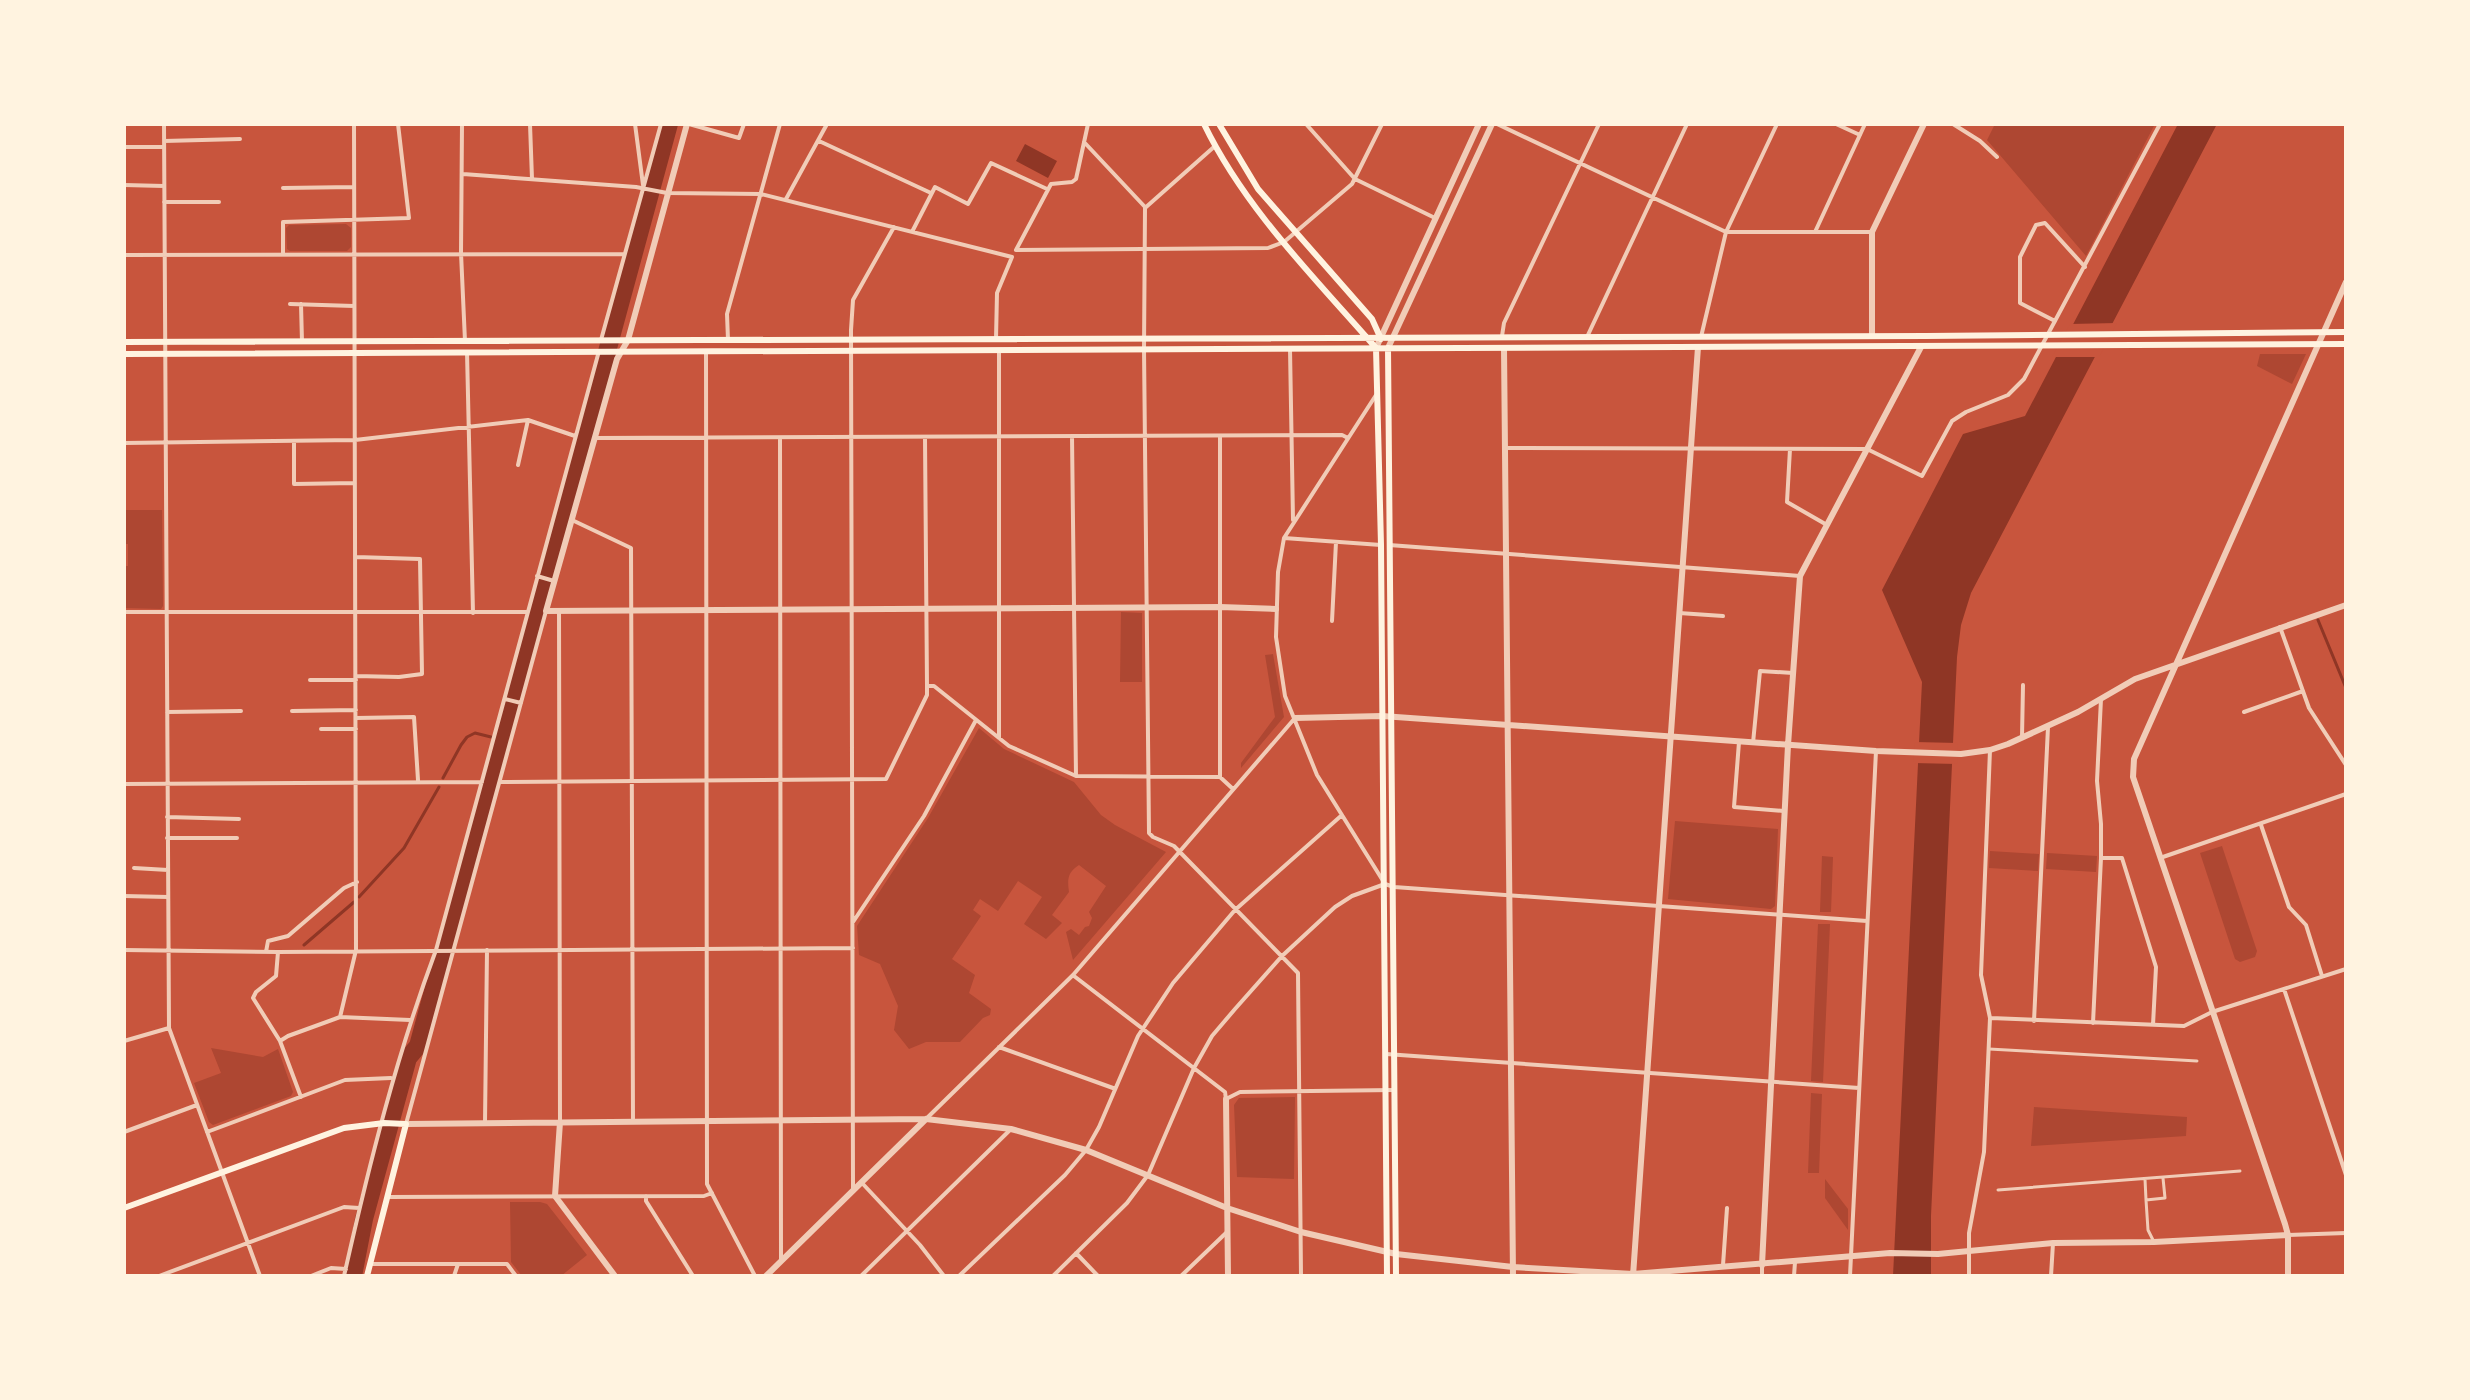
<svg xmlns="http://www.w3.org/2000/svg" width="2470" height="1400" font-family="Raleway,sans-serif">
<rect width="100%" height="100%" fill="#c8553d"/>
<path fill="#ae4732" d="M1995 124H2155L2086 256 1987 140Z
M346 224 351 228V247L347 251H290L287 249 286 228 289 225Z
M2260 354H2306L2292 384 2257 366Z
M124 510H162L163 606 161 609 124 608V566H128V544H124Z
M1121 612 1142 613V682H1120Z
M1273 654 1284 717 1241 768V763L1275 717 1265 655Z
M979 728 1004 749 1074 782 1101 815 1115 825 1166 852 1073 960 1066 932 1071 929 1079 935 1085 927 1089 926 1092 918 1089 912 1106 886 1079 865C1068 872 1067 879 1069 892L1052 915 1062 923 1046 939 1024 924 1042 897 1018 881 998 911 980 899 973 910 981 916 952 959 975 975 969 993 991 1009 990 1015 983 1018 960 1042H926L909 1049 894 1030 898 1006 880 964 859 955 857 926 928 818Z
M1675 821 1778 829 1775 906 1771 909 1668 899Z
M2222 846 2257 951 2255 957 2240 962 2235 959 2200 853Z
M1990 851 2039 854 2038 871 1989 868Z
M2047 853 2097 856 2096 872 2046 869Z
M1822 856 1833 857 1831 912H1820Z
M1818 924H1830L1823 1082 1811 1081Z
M211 1048 263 1057 278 1049 293 1092 291 1096 213 1125 209 1122 194 1083 221 1073Z
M1811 1093 1822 1094 1819 1173H1808Z
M1295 1097 1294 1179 1237 1177 1234 1105 1239 1098Z
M2034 1107 2187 1117 2186 1136 2031 1146Z
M1825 1179 1848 1209V1230L1825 1198Z
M510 1202H540L547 1204 587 1255 561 1276H522L511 1262Z"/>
<path fill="#8f3625" d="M2178 124H2217L1971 593 1961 625 1957 657 1931 1216V1276H1893L1922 682 1882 590 1963 434 2025 416Z
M1025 144 1057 161 1048 178 1016 161Z"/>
<path fill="#c8553d" d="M2117 323 2099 357H2052L2070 324Z
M1915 742 1958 743 1957 764 1913 763Z"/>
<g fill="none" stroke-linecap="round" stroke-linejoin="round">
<path stroke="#8f3625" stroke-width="3" d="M2318 620 2346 688
M443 778 461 745 467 737 475 733 491 737
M359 897 404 848 439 787
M304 945 354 902"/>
<path stroke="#8f3625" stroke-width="18" d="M353 1276 364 1219 408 1058 418 1046 669 124"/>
<path stroke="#f1ccb7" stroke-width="3" d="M1989 1049 2197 1061
M2145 1179 2146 1200 2165 1198 2163 1178
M1998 1190 2240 1171
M2146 1200 2148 1230 2154 1242"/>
<path stroke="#f1ccb7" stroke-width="4" d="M164 124 169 1028 260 1276
M462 124 461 253 465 341
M530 124 532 179
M635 124 643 185
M689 124 739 138 744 124
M1306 124 1355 179 1435 218
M1497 124 1726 232H1872
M1836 124 1860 135
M1953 124 1980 141 1997 157
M164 141 240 139
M819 141 931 193
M1084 142 1145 207
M1215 146 1145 208 1144 349 1149 833 1153 837 1174 846 1298 973 1301 1276
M124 147H164
M463 174 636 187 667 193 761 194 1012 257
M124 185 164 186
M283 188 354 187
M786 199 827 124
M164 202H219
M913 230 935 187 968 204 991 163 1047 189
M1815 232 1865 124
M1016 250 1268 248 1284 242 1352 184 1382 124
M1016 250 1051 184 1072 182 1076 179 1088 124
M283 254V222L409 218 398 124
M124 255 625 254
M290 304 354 306
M301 304 302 342
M2055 321 2020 303V257L2036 225 2045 223 2085 267
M1502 336 1504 323 1599 124
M1587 337 1687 124
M1701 337 1726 232 1777 124
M996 339 997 293 1012 257
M601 340 661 124
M728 340 727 314 780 124
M1290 349 1293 520
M999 350V738
M706 351 707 1184 755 1276
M467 352 473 613
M1072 436 1076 776
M1220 436V777
M595 438 1342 435 1348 438
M780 438 781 1259
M925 438 927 686H934L1009 746 1076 776 1220 777 1233 789
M294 442V484L355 483
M124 443 355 440 528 420 575 436
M1504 448 1867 449 1922 476 1952 421 1966 412 2008 395 2024 379 2160 124
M1790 449 1787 502 1827 525
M518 465 528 420
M572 520 631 548 633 1122
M1284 538 1381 545
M1389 545 1800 576
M356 557 420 559 422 674 399 677 356 676
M537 576 554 581
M559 611 560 1122
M124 612H527
M1679 613 1723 616
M1332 621 1336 542
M2280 627 2309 708 2346 765
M310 680H356
M505 699 521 703
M292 711 356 710
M167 712 241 711
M2244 712 2303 691
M356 718 414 717 418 780
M321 729H356
M2022 737 2023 685
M1739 742 1734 807 1784 811
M1753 743 1760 671 1793 673
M500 782 886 779 927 695V686
M124 784 482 782
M167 817 239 819
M2261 825 2289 907 2306 925 2322 976
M167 838H237
M2101 858H2122L2156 967 2153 1025
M2160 858 2346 794
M134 868 168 870
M1385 884 1394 887 1867 921
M124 896 168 897
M853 922 924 816 976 720
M124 950 278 952 853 948
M266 952 268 941 288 936 344 888 357 882
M278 952 276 976 256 992 253 998 280 1041 301 1097
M1074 976 1225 1092 1226 1099 1240 1092 1395 1090
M2284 989 2346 1175
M340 1017 356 950 354 124
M1991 1018 2184 1026 2212 1012 2346 969
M2034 1021 2048 727
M2093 1023 2101 858V824L2097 781 2101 699
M124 1041 169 1028
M280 1041 288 1036 340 1017 410 1020
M999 1047 1113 1088
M1386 1054 1859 1088
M928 1117 1073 975 1295 718
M485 1123 487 950
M406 1124 546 611
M124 1132 197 1105
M207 1132 345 1080 391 1078
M862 1183 920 1245 944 1276
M853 1189 851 330 853 300 894 227
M646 1196V1201L693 1276
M388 1197 704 1196 712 1193
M2288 1235 2346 1233
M1076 1253 1098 1276
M370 1264H507L516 1276
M1723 1265 1727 1208
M159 1276 344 1207 359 1208
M311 1276 331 1268 346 1269
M344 1276C369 1165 396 1057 436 950L599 351
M454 1276 458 1264
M861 1276 1011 1129
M959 1276 1065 1175 1086 1150 1099 1127 1138 1036 1173 983 1235 910 1342 815
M1053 1276 1127 1203 1148 1175 1194 1068 1212 1036 1235 1009 1282 956 1335 907 1352 896 1385 884 1317 775 1285 696 1276 637 1278 572 1284 538 1376 395
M1181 1276 1227 1232
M1762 1276V1265
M1794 1276 1795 1262
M1850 1276 1876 751
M1969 1276V1233L1984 1152 1990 1018 1981 975 1990 750
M2051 1276 2053 1243"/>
<path stroke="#f1ccb7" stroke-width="6" d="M687 124 628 340 617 359 546 611 1220 607 1276 609
M1872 336V232L1924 124
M1376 348 1479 124
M1388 348 1492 124
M1504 348 1513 1276
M1295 718 1382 716 1876 751 1961 754 1990 750 2008 744 2078 712 2135 679 2346 605
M1226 1099 1228 1276
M560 1122 555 1196 615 1276
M406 1124 926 1119 1011 1129 1086 1150 1227 1208 1301 1232 1396 1254 1513 1267 1633 1274 1890 1253 1938 1254 2053 1243 2154 1242 2288 1235
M1762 1265 1788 745 1800 576 1921 347
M766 1276 926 1119
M1633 1276 1698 347
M2288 1276V1235L2285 1224 2133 777 2134 759 2346 282"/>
<path stroke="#fff3e0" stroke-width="6" d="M1204 124C1245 209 1315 278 1376 348
M1219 124 1258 189 1372 319 1381 339
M124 342 1926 336 2346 332
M1376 348 1381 545 1387 1276
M1388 348 1396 1276
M124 354 2346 344
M124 1208 344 1128 384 1123 406 1124 367 1276"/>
</g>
<rect width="2470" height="1400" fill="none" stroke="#fff3e0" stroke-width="252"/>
</svg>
